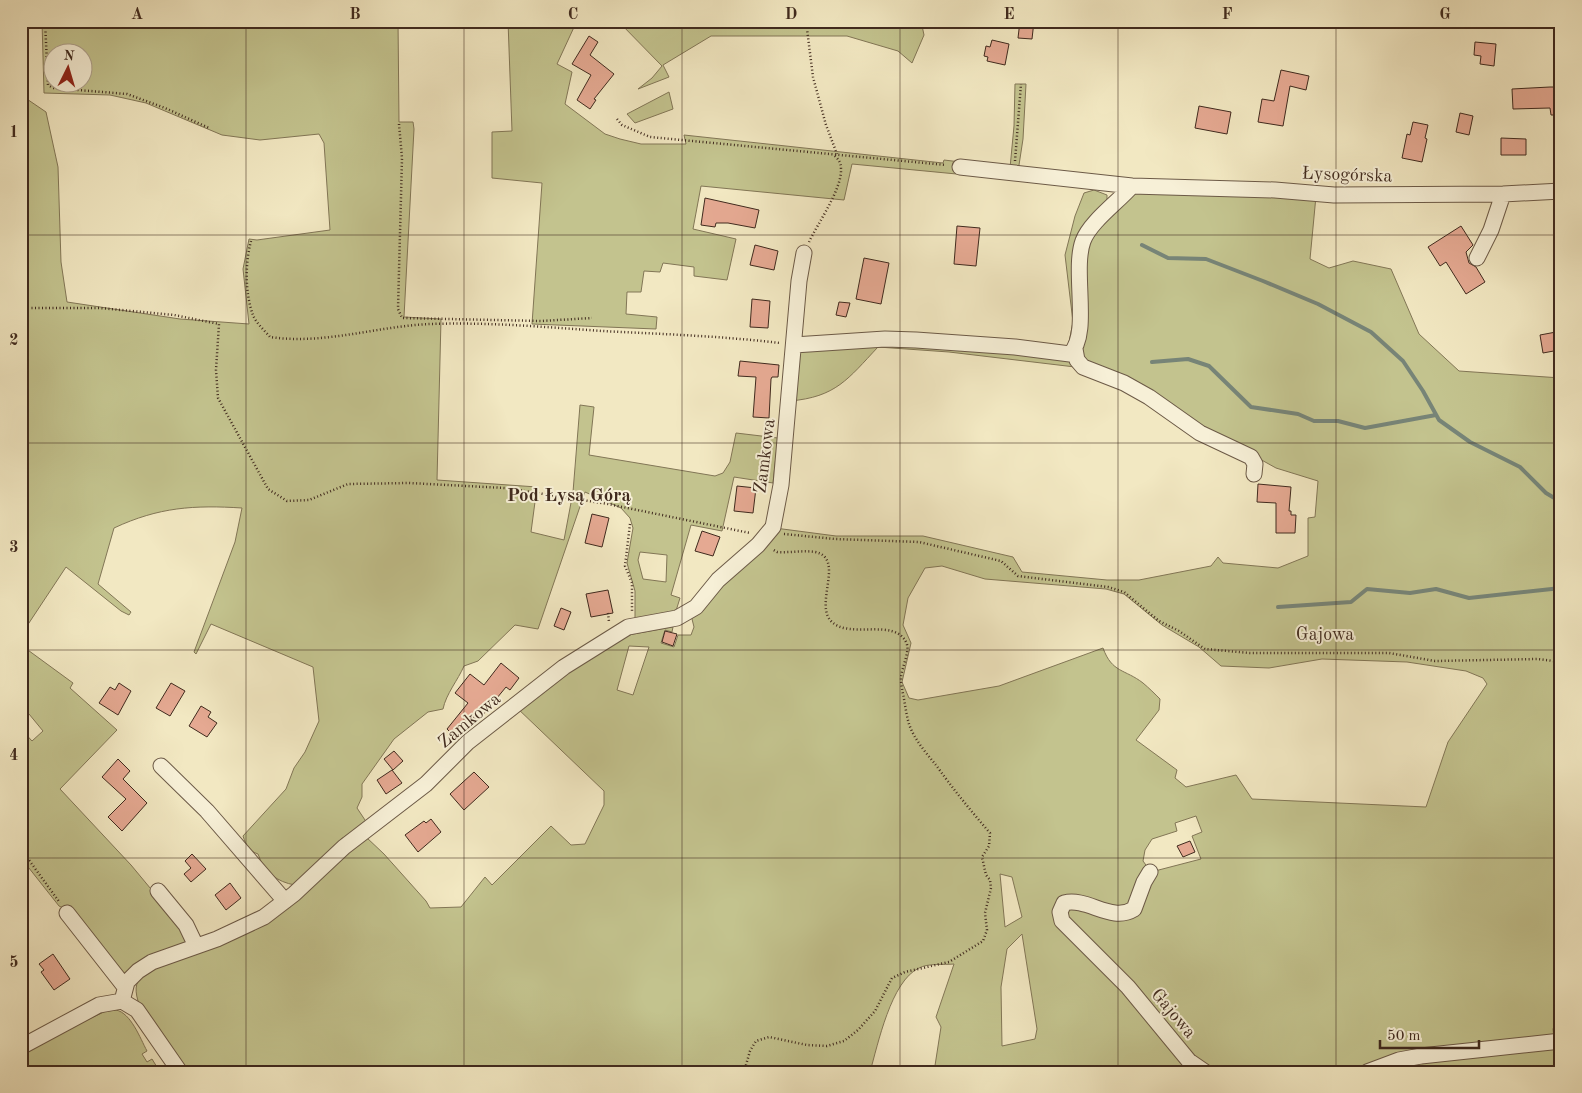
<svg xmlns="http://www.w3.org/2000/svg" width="1582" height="1093" font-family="'Old Standard TT',serif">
<rect width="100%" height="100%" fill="#f2e8c2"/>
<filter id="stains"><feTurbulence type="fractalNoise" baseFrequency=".004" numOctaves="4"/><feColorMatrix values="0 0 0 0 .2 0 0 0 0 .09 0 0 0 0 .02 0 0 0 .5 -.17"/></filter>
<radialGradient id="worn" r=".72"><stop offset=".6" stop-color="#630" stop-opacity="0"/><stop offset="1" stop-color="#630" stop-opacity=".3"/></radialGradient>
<path fill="#c3c38e" stroke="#827656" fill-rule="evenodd" d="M42 21H398L399 122H413L414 129 404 317 441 319 437 480 537 487 531 532 564 540 573 492 580 405 594 407 589 455 715 476 723 473 730 462 736 433 778 438 773 483 734 477 722 531 691 525 671 595 680 598 675 614 635 622V591L627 563 633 528 630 518 621 508 585 492 538 629 515 625 478 661 464 666C458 680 446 694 443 709L428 712 394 739 362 784V797L357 808 367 823 341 839 323 862 295 885C277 882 264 872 258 854 249 851 246 845 243 836L286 789 294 768 305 752 319 721 313 667 211 624 196 654 194 652 235 542 242 508C194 505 159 507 114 528L98 584 131 612 129 615 121 611 66 567 21 635V95L46 112 58 167 61 262 67 302 180 319 249 324 243 269 249 239 257 240 330 230 324 143 319 134 260 140 222 135 146 103 110 95 44 93ZM52 52H82V82H52ZM640 552 667 555 666 582 643 579 638 560Z
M508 21H584L575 25 557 64 572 72 565 104 605 134 620 139 641 144H686L684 135 943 163 944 160 1010 168 1014 126 1015 84H1026L1023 139 1019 165 1022 171 1082 186 852 164 844 200 701 186 693 229 736 239 727 280 694 276V267L663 263 660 272 644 271 641 292H627L626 314 657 317 656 329 532 324 542 183 492 178V132L512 131Z
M618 21H921L924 35 912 63 898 51 847 36H711L663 65 669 77 638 89 652 78 662 66Z
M669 92 673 109 635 123 627 114Z
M1094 190 1107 195V207L1092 223 1077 321 1068 347 1073 322 1065 255 1075 216 1084 193Z
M1139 192 1316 196 1310 259 1329 268 1353 261 1391 269 1419 334 1459 371 1561 378V1010L1553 1029 1554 1038 1358 1072H934L941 1027 936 1017 954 964C944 965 928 963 919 968 891 981 878 1044 870 1072H187L138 1001C134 987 136 981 146 971L234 937 366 837 384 854 426 901 430 908 461 907 485 877 492 885 551 826 571 845 585 844 604 805V791L516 707 623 636 673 627 672 632 665 630 661 643 674 647 678 635H691L694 627 691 615 775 528 836 536H923L1013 557 1022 572 1107 580H1139L1211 566 1218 557 1223 563 1278 568 1308 556V518L1315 517 1318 481 1276 468 1110 376 1079 355 1087 241 1121 201ZM942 566 985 579 1106 589 1124 594 1162 625 1199 647 1221 666 1269 668 1322 659 1407 662 1466 671 1483 678 1487 684 1448 742 1426 807 1252 799 1236 775 1186 787 1175 778 1177 770 1136 740 1159 710 1160 699C1155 694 1149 688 1143 683 1125 669 1112 673 1103 648L999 686 918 700 909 698 902 682 911 643 903 625 908 598 925 568ZM629 646 649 647 633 695 617 690ZM1196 816 1202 832 1192 836 1201 859 1151 872 1143 861 1145 850 1152 839 1177 831 1175 823ZM1000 874 1012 877 1022 917 1005 927ZM1022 934 1037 1029 1035 1039 1002 1046 1001 987 1007 949Z
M880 343 1070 358 1075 367 949 352 878 347C848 379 836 397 790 401L800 349Z
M21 645 73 683 70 688 117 730 60 789 131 865 180 924 188 942 144 960 122 975 73 913 59 906 21 858V729L32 741 43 731 29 714 21 718Z
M116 1010C131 1013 140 1038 147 1051L142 1054 147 1062 152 1059 160 1072H21V1057L50 1037 106 1011Z
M1561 1045V1072H1375L1400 1061Z"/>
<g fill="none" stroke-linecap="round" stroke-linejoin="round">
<path stroke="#778477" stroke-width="4" d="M1142 245 1168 258 1206 259 1263 281 1318 304 1371 332 1403 361 1423 391 1439 420 1470 442 1520 467 1546 493 1561 502
M1152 362 1188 359 1209 366 1251 407 1298 414 1314 421H1338L1365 428 1436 415
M1278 607 1351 602 1367 589 1410 593 1436 589 1469 598 1561 588"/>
</g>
<path fill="#e5a992" stroke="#402a1e" d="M1020 21H1034L1032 39 1018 38Z
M589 36 598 42 590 55 614 74 594 99 596 100 590 109 577 100 591 75 572 64Z
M992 40 1009 44 1005 65 987 61 988 57 984 56 986 46 990 47Z
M1475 42 1496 44 1494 66 1480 64 1481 56 1474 55Z
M1281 70 1309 76 1306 90 1290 86 1283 126 1258 122 1262 99 1274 101Z
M1550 87H1561V115H1551L1550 108 1513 109 1512 89Z
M1199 106 1231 112 1227 134 1195 128Z
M1460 113 1473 116 1469 135 1456 132Z
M1413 122 1428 125 1425 138 1427 139 1422 162 1402 158 1407 134 1410 135Z
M1501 138 1526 139V155H1501Z
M705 198 759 210 755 228 728 223H716L715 227 701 225Z
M957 226 980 228 976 266 954 264Z
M1461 226 1473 245 1466 252 1469 263 1476 267 1485 282 1466 294 1446 262 1440 266 1428 247Z
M755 245 778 251 774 270 750 265Z
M864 258 889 263 881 304 856 299Z
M752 299 770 301 768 328 750 327Z
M839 302 850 303 846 317 836 315Z
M1556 332 1559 350 1543 353 1540 335Z
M740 361 779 365 778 377H772L771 379 769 418 753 417 756 377 738 376Z
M1258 484 1291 487 1289 511H1291V515H1296L1295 533H1276V503L1257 502Z
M737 486 756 488 753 513 734 511Z
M592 514 609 518 602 547 585 543Z
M702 531 720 537 713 556 695 551Z
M608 590 613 613 591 617 586 594Z
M561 608 571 612 564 630 554 626Z
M665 631 677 634 673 646 662 642Z
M501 663 519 678 510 690 506 687 478 721 471 715 451 733 447 729 468 703 455 693 470 674 484 685Z
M119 683 131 691 118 715 99 703 110 687 115 690Z
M171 683 185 691 170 716 156 708Z
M201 706 211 712 208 717 217 723 207 737 189 726Z
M394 751 403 761 393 770 384 759Z
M118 759 130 771 123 779 147 803 122 831 108 817 126 799 102 777Z
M392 770 402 783 386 794 377 780Z
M474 772 489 787 464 810 450 794Z
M431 819 441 832 418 852 405 835 424 821 426 823Z
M1190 841 1195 852 1183 857 1177 846Z
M192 854 206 869 191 882 184 874 191 868 185 861Z
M230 883 241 898 226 910 215 895Z
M53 954 70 979 54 990 41 972 44 970 39 964Z"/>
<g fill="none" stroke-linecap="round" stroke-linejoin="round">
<g stroke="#6c5a47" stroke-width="17">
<path id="minor" d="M960 167 1132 186 1275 190 1334 195 1503 194 1561 191
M1477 258 1491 230 1503 194
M794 345 885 339 916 340 1015 347 1070 354C1091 334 1072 271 1083 241 1090 222 1118 202 1132 186
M1075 349 1077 360 1083 367 1124 383 1149 397 1200 433 1251 457 1255 464 1254 474
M161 766 207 811 285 901
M1150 872 1144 882 1134 909C1111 923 1088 897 1064 903L1060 912 1062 921 1128 987 1189 1061 1205 1072
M158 891 186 925 196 946
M67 913 125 987
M122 1001 127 982 138 971 152 962 217 939 264 917 294 894 344 847 426 784 468 742 564 667 628 627 677 618 696 607 718 580 758 545 773 527 781 485 799 281 804 253
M21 1047 99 1005 122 1001 137 1010 180 1072
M1367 1072 1399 1060 1421 1056 1561 1041"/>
</g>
<path stroke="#402a1e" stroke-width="2.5" stroke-dasharray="1 2.5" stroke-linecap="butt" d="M45 21 48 85 53 88 127 94 165 108 209 128
M806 21 813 77 826 125 837 154
M617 119 622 125 650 137 946 165
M399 124 402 158 398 309 402 318 541 321 592 318
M1015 161 1021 84
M251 241C245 263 245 294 253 315 256 323 265 331 270 337 325 345 377 326 431 324 488 322 546 327 602 331 661 334 721 336 780 343
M809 242C818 223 842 189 841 169 841 162 838 159 834 155
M21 308H100L174 315 219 324 216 370 218 398 268 489 287 501 309 500 348 484 409 483 505 488 608 504 750 533
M630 524 625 566 632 583V613
M784 534 835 539 919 542 1001 561 1018 576 1108 587 1124 592 1159 621 1179 631 1205 649 1250 653H1389L1435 661 1538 659 1561 662
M608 613 609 622
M21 849 60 903
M744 1072 750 1051 756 1041 769 1037 807 1045 827 1046 844 1041 858 1030 875 1011 892 978 905 972 949 962 983 941 987 930 985 913 991 888 990 880 986 875 982 857 989 846 990 833C971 811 953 789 936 765 926 753 914 739 909 724 906 714 905 703 903 694 902 689 901 684 901 679 901 668 911 651 906 642 894 618 850 639 832 622 813 605 846 558 815 552 803 550 790 553 777 552L772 549"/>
<use href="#minor" stroke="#f7f0d7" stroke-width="15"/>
</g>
<path fill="none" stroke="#402a1e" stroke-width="1" stroke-opacity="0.55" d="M246 21V1072M464 21V1072M682 21V1072M900 21V1072M1118 21V1072M1336 21V1072M21 235H1561M21 443H1561M21 650H1561M21 858H1561"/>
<g text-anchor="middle" stroke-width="4" stroke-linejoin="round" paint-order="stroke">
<g font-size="18" fill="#402a1e" stroke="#f7f0d7">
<text transform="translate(1347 174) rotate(2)" y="6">Łysogórska</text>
<text transform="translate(764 456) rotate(-83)" y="6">Zamkowa</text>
<text x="1325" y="640">Gajowa</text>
<text transform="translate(469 720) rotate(-40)" y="6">Zamkowa</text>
<text transform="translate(1174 1013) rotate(50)" y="6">Gajowa</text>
</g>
<g font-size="19" font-weight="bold" fill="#402a1e" stroke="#f7f0d7">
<text x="569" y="501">Pod Łysą Górą</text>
</g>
</g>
<rect width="1582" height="1093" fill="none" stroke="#f2e8c2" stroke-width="55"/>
<g transform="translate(68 68) rotate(5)"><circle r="24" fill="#f7f0d7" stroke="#aea18d"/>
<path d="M0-4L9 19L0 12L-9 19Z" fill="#8f2418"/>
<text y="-8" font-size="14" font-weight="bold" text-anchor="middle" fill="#402a1e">N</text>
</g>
<path d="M1380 1040v8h99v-8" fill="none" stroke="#402a1e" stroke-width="2.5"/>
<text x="1387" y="1040" font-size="15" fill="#402a1e" stroke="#f7f0d7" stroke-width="4" paint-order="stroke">50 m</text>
<rect x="28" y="28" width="1526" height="1038" fill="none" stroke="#402a1e" stroke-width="2"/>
<g font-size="16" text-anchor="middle" font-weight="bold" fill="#402a1e">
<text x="137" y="19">A</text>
<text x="355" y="19">B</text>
<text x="573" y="19">C</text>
<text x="791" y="19">D</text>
<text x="1009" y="19">E</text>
<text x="1227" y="19">F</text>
<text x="1445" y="19">G</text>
<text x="14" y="137">1</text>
<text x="14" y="345">2</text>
<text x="14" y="552">3</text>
<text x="14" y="760">4</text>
<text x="14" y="967">5</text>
</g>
<rect width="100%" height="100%" filter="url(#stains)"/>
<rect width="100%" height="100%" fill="url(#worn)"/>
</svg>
